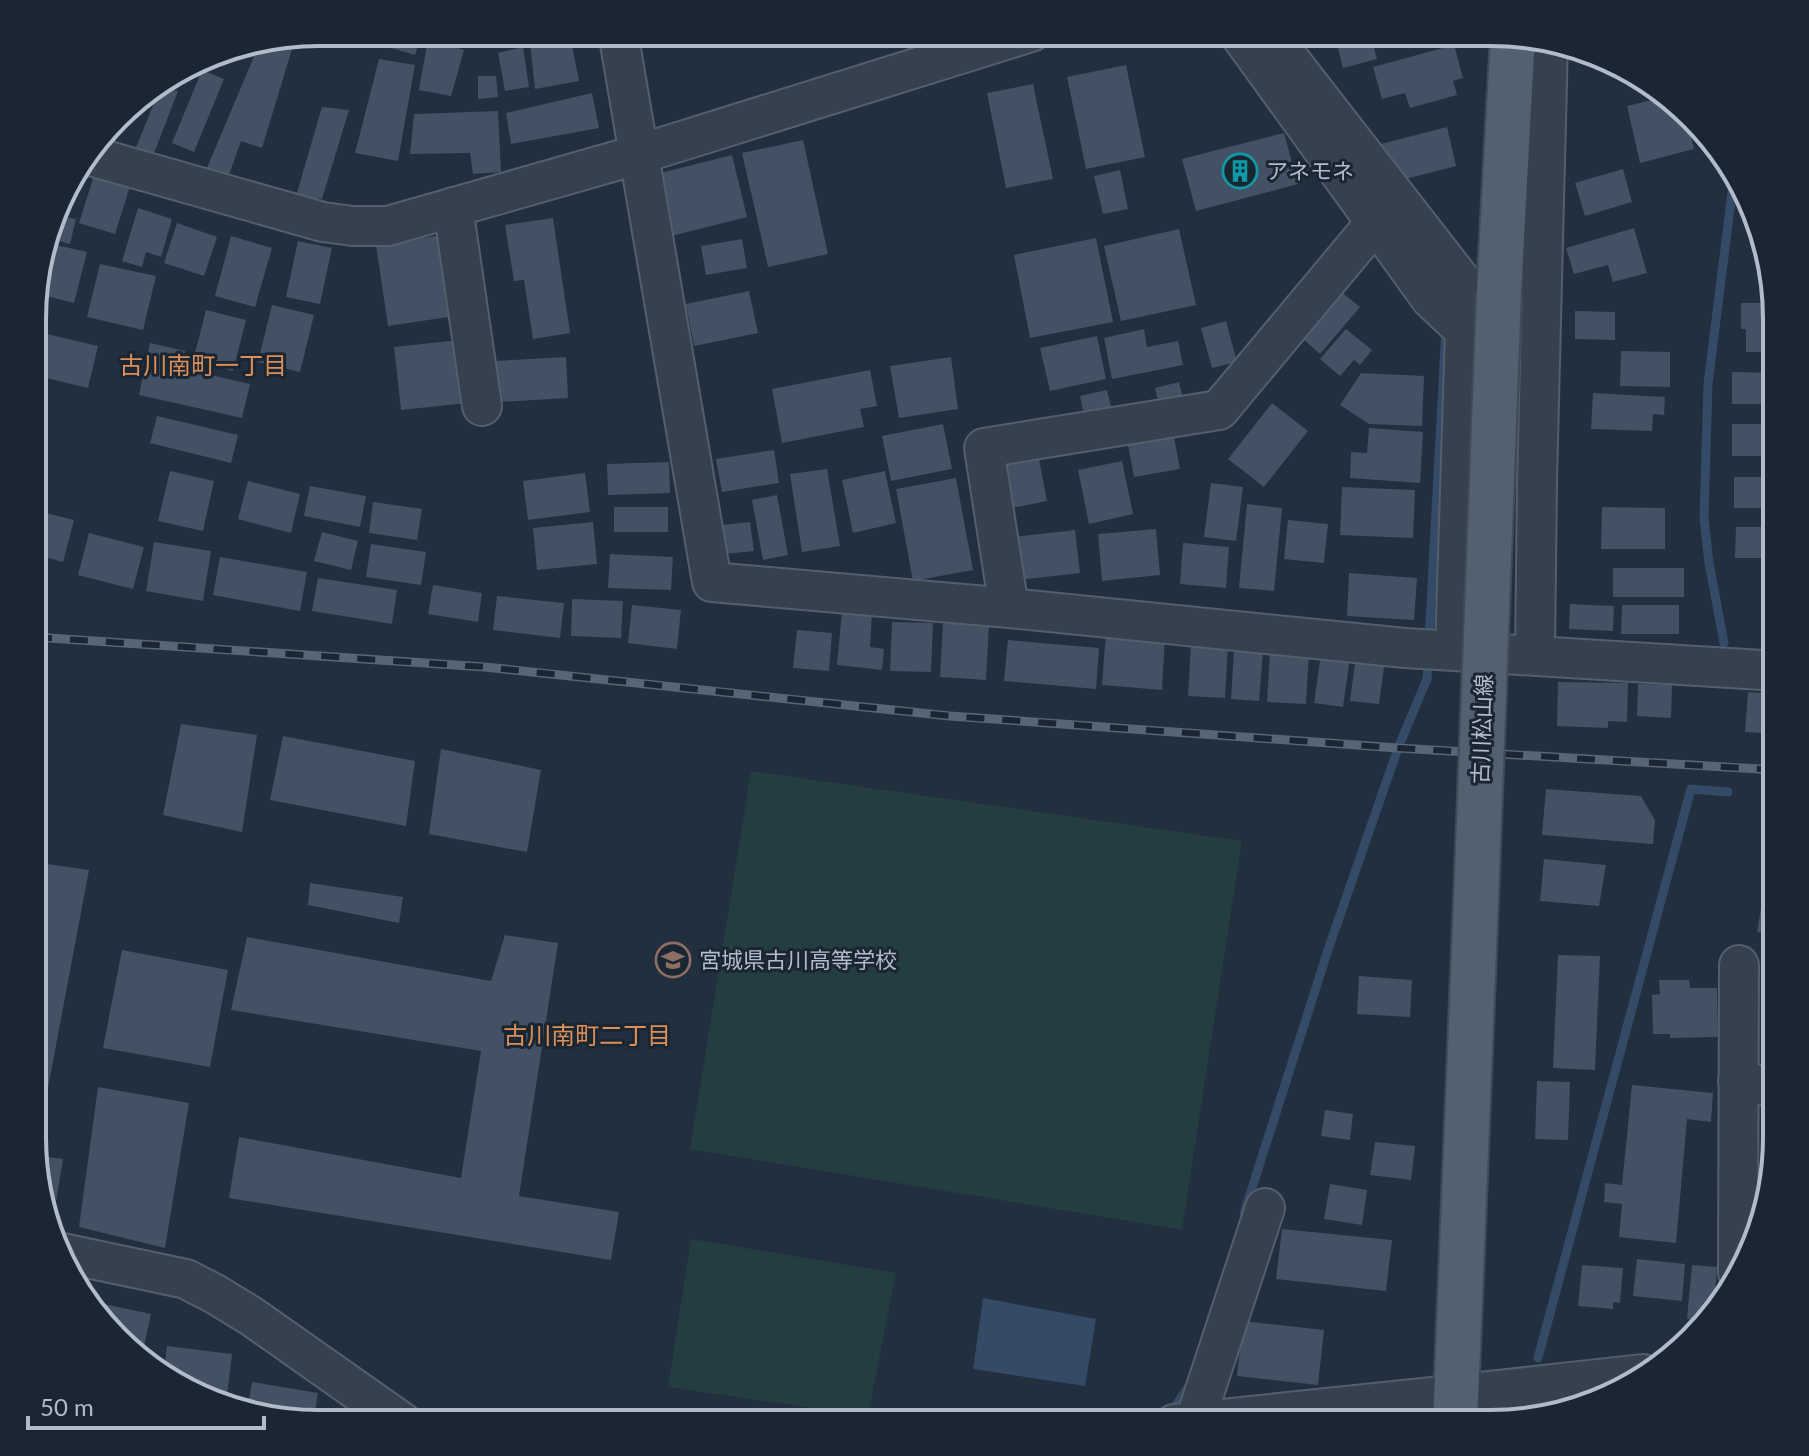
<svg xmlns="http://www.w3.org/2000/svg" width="1809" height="1456" font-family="Lato,'Noto Sans JP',sans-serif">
<rect width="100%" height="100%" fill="#212f3f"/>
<path fill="#233d40" d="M751 771 1242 841 1182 1230 690 1149Z
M691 1239 896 1273 868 1416 668 1387Z"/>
<path fill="#344a67" d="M983 1298 1096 1319 1085 1386 973 1369Z"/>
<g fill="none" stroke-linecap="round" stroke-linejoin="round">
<path stroke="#344a67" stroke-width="9" d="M1429 640 1446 327
M1724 643 1709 563 1704 518 1708 384 1734 177
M1244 1213 1328 950 1398 748 1427 679 1428 659
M1538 1358 1691 789 1728 792
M1176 1405 1190 1384
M1522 1418 1523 1415"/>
</g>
<path fill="#425163" d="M349 32H384L378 48 347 39Z
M391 32H422L415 55 388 47Z
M1334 33H1370L1377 59 1343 68Z
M570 35 579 81 535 89 530 43Z
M276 39 293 46 262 148 241 141 228 178 207 168 260 42Z
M428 39 464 50 451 96 419 90Z
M1454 45 1463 78 1453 81 1457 95 1410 108 1405 93 1382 99 1373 67Z
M523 47 529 87 505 91 498 53Z
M379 59 415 65 398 161 355 153Z
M1126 65 1145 157 1086 169 1067 77Z
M202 70 224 79 194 152 172 143Z
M478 76H496L498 97 478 99Z
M1033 84 1053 179 1006 188 987 93Z
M160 88 178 91 153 156 135 150Z
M592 93 599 128 511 144 506 113Z
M1664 97 1667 98 1669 107 1677 105 1695 119 1687 121 1694 149 1640 163 1627 106Z
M322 107 349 110 322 199 296 196Z
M498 111 501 172 473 174 470 153 410 154 414 114Z
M1447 127 1456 166 1402 180 1389 175 1381 144Z
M1284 133 1298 184 1196 211 1182 159Z
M803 140 828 254 768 267 742 153Z
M732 155 747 217 667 237 652 175Z
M96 169 132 180 115 234 79 223Z
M1623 169 1632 202 1585 216 1575 183Z
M1120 170 1128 209 1103 214 1094 176Z
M65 190 67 191 61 216 76 219 70 244 49 238Z
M138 208 172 219 161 257 146 252 142 267 122 261Z
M553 218 570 333 533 339 524 280 514 281 505 225Z
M177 223 217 237 204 276 164 263Z
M1634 228 1647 273 1613 282 1608 265 1574 274 1566 248Z
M1179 229 1196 305 1121 321 1104 246Z
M442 235 455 316 388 326 376 245Z
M231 236 272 248 255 307 215 296Z
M1096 238 1113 322 1030 338 1014 255Z
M742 239 747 268 706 275 701 246Z
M298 241 332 248 320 304 286 297Z
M47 243 87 252 74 303 34 293 35 281Z
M1757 245H1762L1769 276 1758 277Z
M100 264 156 276 143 330 87 317Z
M1334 286 1360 307 1320 354 1295 332Z
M749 291 758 333 694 346 686 304Z
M1741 303H1774L1775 352H1746V329H1741Z
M272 305 314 315 300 372 258 362Z
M206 310 246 320 233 371 193 361Z
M1575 311 1615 312V340L1575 339Z
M1226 321 1237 362 1212 368 1201 328Z
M1144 329 1147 347 1178 341 1183 365 1112 379 1104 338Z
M1346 329 1372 350 1360 365 1354 360 1340 376 1320 359Z
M34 331 98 346 88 388 34 375Z
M1097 336 1106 379 1050 391 1040 348Z
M460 340 467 403 401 410 394 347Z
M150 343 185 351 181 368 250 384 242 418 139 395Z
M1621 351 1670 352V387L1620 386Z
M566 357 568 398 498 402 496 361Z
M951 357 958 409 899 418 890 366Z
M870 370 877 406 860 409 864 427 782 443 772 389Z
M1732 372 1774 373V404H1732Z
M1361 373 1424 376 1422 426 1369 424 1340 405Z
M1179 382 1184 403 1160 409 1155 388Z
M1107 390 1114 419 1086 425 1080 396Z
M1593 393 1665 397 1664 415 1653 414 1652 431 1591 429Z
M1272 403 1308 431 1264 487 1228 459Z
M157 416 238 435 231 463 150 443Z
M943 424 952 469 891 481 882 436Z
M1732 424H1774V456H1732Z
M1369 428 1423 432 1420 483 1350 478 1351 452 1367 453Z
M1174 437 1180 469 1134 477 1128 445Z
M774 450 779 483 722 492 716 459Z
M1038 454 1047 501 1007 509 998 461Z
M1122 461 1133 514 1089 524 1078 470Z
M669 462 670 493 608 495 607 464Z
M827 469 840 546 802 552 790 474Z
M170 471 214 481 203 531 158 521Z
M885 471 896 523 853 533 842 480Z
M585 473 590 512 528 520 523 481Z
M1734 477H1776V508H1734Z
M956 478 973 570 913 581 896 489Z
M248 481 300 494 291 533 238 519Z
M1211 483 1243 487 1236 541 1204 537Z
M310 486 366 496 360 527 304 516Z
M1342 487 1415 490 1413 538 1340 535Z
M777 495 788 555 763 560 752 500Z
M373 502 422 509 417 540 369 533Z
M1247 504 1282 508 1274 591 1239 588Z
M614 507H668V532H614Z
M1602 507 1665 508V549H1601Z
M34 510 74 520 63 562 34 554Z
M1288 520 1328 524 1324 563 1284 559Z
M593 522 597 564 537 570 533 528Z
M750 522 754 551 715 555 712 526Z
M1736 527H1777V558H1735Z
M1156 529 1160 575 1102 581 1098 534Z
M1075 530 1080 573 1018 580 1013 537Z
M322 532 358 541 351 570 314 561Z
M89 533 144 547 133 589 78 575Z
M154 542 211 551 203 601 146 591Z
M1183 543 1229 547 1226 588 1180 584Z
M371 544 426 552 421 585 366 577Z
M610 554 673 557 671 590 608 588Z
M220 557 307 572 300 611 213 595Z
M1613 568H1684V597H1613Z
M1349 573 1417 578 1414 620 1347 616Z
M318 578 397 590 392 624 312 611Z
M1762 579H1777V622H1761Z
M433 585 482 593 478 622 428 614Z
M497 596 564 603 560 638 493 630Z
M572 599 623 601 621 638 571 636Z
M1570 604 1614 606 1613 631 1569 629Z
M632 605 681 610 677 649 628 643Z
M1622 605H1679V634H1621Z
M842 610 872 613 870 647 884 649 882 670 837 665Z
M892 622 933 623 931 672 890 671Z
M943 622 989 624 986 680 940 677Z
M797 630 832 633 829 671 793 668Z
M1106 632 1165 637 1162 690 1102 685Z
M1008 640 1099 648 1096 689 1004 681Z
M1191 644 1228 646 1225 698 1188 696Z
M1234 650 1263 652 1259 701 1231 699Z
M1270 652 1309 654 1306 704 1267 702Z
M1321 654 1350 658 1343 707 1314 703Z
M1356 656 1385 660 1379 704 1350 701Z
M1558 682 1628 683 1627 722 1608 721V728L1557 726Z
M1638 684 1672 685 1671 718 1637 716Z
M1748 692 1777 694V734L1745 732Z
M181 724 257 735 242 832 163 815Z
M283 736 415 761 406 826 270 800Z
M441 749 541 770 527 852 429 834Z
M1546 789 1641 796 1655 820 1653 844 1542 835Z
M1544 859 1606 865 1599 906 1540 901Z
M33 862 89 870 38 1141 33 1140Z
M310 883 403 897 399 923 308 905Z
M1765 884 1777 886V935L1757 932Z
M505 935 558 943 519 1196 619 1212 611 1260 229 1198 239 1137 461 1178 481 1051 231 1010 247 937 491 981Z
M122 950 228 970 210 1067 103 1048Z
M1558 955 1600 956 1595 1070 1553 1068Z
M1359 976 1412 980 1410 1017 1357 1014Z
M1659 980H1689L1690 988H1717L1718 1037 1670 1038V1034H1653L1652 995 1660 994Z
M1537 1081 1570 1082 1568 1140 1535 1139Z
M1632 1085 1713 1093 1711 1122 1687 1119 1676 1243 1619 1237 1622 1204 1604 1202 1605 1183 1622 1185Z
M98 1087 189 1103 165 1248 79 1227Z
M1771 1106H1776V1156L1774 1166H1772Z
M1325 1110 1353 1114 1350 1140 1321 1136Z
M1375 1142 1415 1146 1411 1180 1370 1175Z
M33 1155 63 1159 54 1214 48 1213Z
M1330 1184 1367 1190 1362 1225 1324 1219Z
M1282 1229 1392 1240 1386 1291 1276 1279Z
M1637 1259 1685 1264 1682 1301 1633 1296Z
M1582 1265 1623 1268 1620 1303 1613 1302V1309L1578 1306Z
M1692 1265 1717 1267 1714 1309 1706 1321 1687 1319Z
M104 1304 151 1314 143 1351 127 1348 116 1340 101 1319Z
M1243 1321 1324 1330 1318 1385 1237 1376Z
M167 1346 232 1354 226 1404 209 1402 164 1372Z
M252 1382 318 1393 313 1423H300L247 1411Z"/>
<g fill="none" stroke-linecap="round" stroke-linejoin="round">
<g stroke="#545e6c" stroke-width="42">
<path id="minor" d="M618 32 712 582 1009 608 1405 648 1762 670 1777 674
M1238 32 1431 299 1465 331
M1268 32 1470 292 1465 331 1455 650
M87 155 323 222 353 226H388L640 154 1031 32
M453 207 482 406
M1009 608 984 448 1219 410 1376 222
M1535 655 1537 481 1548 42
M1738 1081 1776 1088
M58 1252 186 1279 215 1294 251 1316 403 1423
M1738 1273 1739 965
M1174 1424 1490 1391 1643 1374
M1191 1424 1195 1421 1265 1208"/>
</g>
<g stroke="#3f4a57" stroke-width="48">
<path id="major" d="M1499 292 1513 34
M1455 1424 1476 900"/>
</g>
<use href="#minor" stroke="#36414f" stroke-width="38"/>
<use href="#major" stroke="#53606f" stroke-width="44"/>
<g stroke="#576576" stroke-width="9">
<path id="rail" d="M34 637 485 667 950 716 1398 748 1777 770"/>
</g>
<use href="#rail" stroke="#1b2633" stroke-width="6" stroke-dasharray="18" stroke-linecap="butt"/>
<g stroke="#3f4a57" stroke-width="48" stroke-linecap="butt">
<path id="major-bridge" d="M1476 900 1499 292"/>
</g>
<use href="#major-bridge" stroke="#53606f" stroke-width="44"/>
</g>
<defs>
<g id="building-ring" transform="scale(1.8)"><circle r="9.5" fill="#1b2633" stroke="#0f9aa8" stroke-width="1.5"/><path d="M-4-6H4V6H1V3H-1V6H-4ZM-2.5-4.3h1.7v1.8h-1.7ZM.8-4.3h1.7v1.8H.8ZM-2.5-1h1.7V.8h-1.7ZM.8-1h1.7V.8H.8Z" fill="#0f9aa8"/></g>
<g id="school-ring" transform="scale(1.8)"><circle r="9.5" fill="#1b2633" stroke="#8d6e63" stroke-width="1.5"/><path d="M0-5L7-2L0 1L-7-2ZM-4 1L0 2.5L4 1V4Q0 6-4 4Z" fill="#8d6e63"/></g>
</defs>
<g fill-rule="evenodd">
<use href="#building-ring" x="1240" y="171"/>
<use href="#school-ring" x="673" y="960"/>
</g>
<g text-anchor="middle" stroke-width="6" stroke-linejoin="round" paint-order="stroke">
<g font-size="22" fill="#b1bbca" stroke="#1b2633" text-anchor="start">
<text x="1266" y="179">アネモネ</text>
<text x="699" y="968">宮城県古川高等学校</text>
</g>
<g font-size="22" fill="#b1bbca" stroke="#1b2633">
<text transform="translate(1482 729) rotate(-88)" y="8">古川松山線</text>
</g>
<g font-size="24" fill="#dd8f59" stroke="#1b2633">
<text x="203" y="374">古川南町一丁目</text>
<text x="587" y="1044">古川南町二丁目</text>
</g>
</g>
<path d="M0 0H1809V1456H0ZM319 46H1490A273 273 0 0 1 1763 319V1137A273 273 0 0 1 1490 1410H319A273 273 0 0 1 46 1137V319A273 273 0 0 1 319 46Z" fill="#1b2633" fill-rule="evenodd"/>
<path fill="none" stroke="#b1bbca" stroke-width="4" d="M319 46H1490A273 273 0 0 1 1763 319V1137A273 273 0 0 1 1490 1410H319A273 273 0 0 1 46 1137V319A273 273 0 0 1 319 46Z"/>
<path d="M28 1416v12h236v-12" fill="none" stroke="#b1bbca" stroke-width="4"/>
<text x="40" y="1416" font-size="24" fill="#b1bbca" stroke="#1b2633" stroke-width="6" paint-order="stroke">50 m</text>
</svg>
